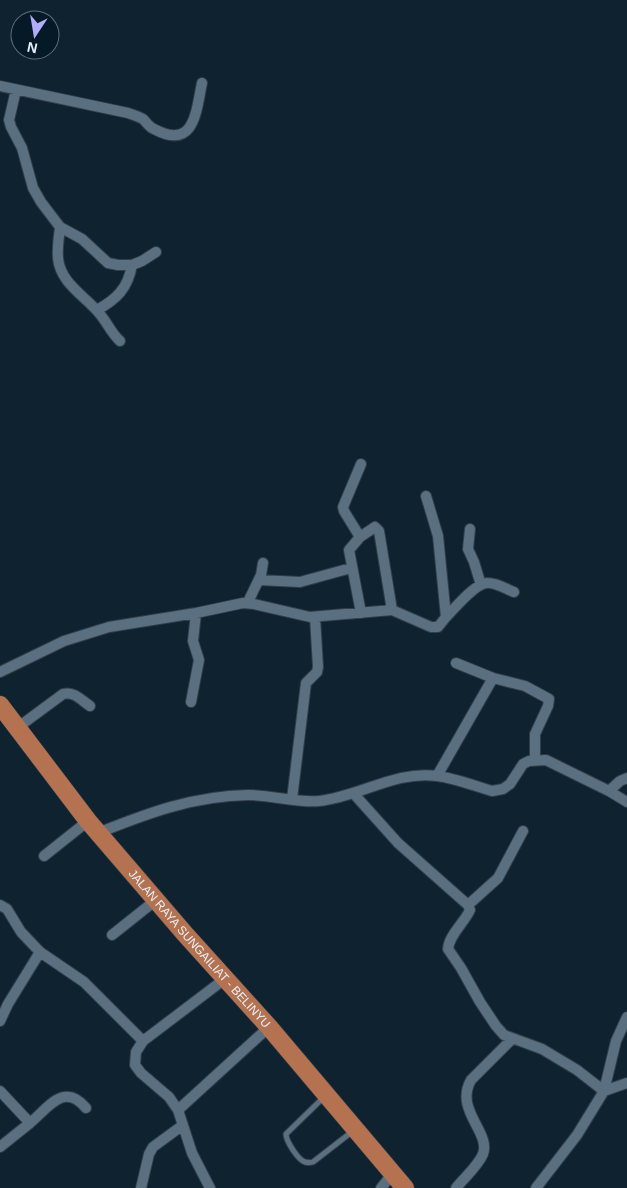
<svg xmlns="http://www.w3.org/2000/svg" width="627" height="1188" font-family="Arial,sans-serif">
<rect width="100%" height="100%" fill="#0f2230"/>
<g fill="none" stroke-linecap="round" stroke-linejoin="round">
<g stroke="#323e49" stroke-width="7">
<path id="service" d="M324 1097 286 1134C286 1141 298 1160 305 1162 309 1163 310 1163 313 1162L353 1131"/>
</g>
<g stroke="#323e49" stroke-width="12">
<path id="minor" d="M0 86 128 113C133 115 138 116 143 119 147 123 149 127 154 129 195 151 196 111 202 83
M16 90 9 120 11 127 22 148 33 188 41 202 60 227 82 239 108 263 118 265H132L142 261 156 252
M60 227C59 237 57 248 58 258 60 283 85 296 99 313 107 322 111 333 120 341
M97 310C117 299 128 288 132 265
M470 529 468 549 474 562 481 585
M360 537 344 511 343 507 361 464
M259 580 300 582 351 568
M248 602 261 575 263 563
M361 613 349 550 360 537 375 527 379 531 392 610
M446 617C455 608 476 582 488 583 497 583 506 589 514 592
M0 672 64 641 109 627 196 613 243 603 254 604 310 617 392 610 431 627H438L446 617 438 536 426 496
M493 678 525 686 549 699 548 706 535 734V759
M191 702 199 660 193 641 196 613
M17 728 63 694C74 691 81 700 90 706
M437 776 493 678 456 663
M609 791 620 781 627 778
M354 794 398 843 468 905 470 910C464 923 449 935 448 949L461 968 480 1002 496 1026 504 1035 542 1049 577 1070 604 1091
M292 799 306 683 317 672 318 667 315 617
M98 833C148 813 193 796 248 795 272 795 296 803 319 801 359 797 396 770 437 776 455 778 474 786 492 791L503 789 510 784 523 764 529 761 546 760 609 791 627 802
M44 856 88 821
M0 905 7 909 21 932 40 952 84 982 143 1041
M468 905 498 878 523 831
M112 935 156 900
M0 1021 8 1004 40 952
M0 1091 30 1123C49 1107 64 1082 86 1108
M604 1091 627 1083
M178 1110 269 1027
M0 1147 30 1123
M141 1188 149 1154 153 1147 183 1125
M210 1188 192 1153 178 1110 169 1097 141 1073 135 1065 136 1052 143 1041 226 978
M381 1188 393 1173
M456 1188C464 1178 478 1166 483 1154 491 1132 454 1110 471 1080L512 1039
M536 1188 577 1135 604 1091 616 1041 627 1017"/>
</g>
<g stroke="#323e49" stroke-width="19">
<g id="trunk">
<path id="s1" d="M0 705 88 821 185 934 269 1027 405 1188"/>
</g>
</g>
<use href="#service" stroke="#5a7081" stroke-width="5"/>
<use href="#minor" stroke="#5a7081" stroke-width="10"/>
<use href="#trunk" stroke="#b47250" stroke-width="18"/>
</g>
<g text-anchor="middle" stroke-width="5" stroke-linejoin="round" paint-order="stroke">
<g font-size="12" fill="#e5f1fa" stroke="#061926">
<text dy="4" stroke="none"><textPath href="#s1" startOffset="315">JALAN RAYA SUNGAILIAT - BELINYU</textPath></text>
</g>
</g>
<g transform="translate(35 35) rotate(192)"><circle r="24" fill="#061926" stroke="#5f6f7b"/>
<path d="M0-4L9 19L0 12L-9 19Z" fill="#b1adfa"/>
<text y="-8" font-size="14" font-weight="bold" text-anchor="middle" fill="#e5f1fa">N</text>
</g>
</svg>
